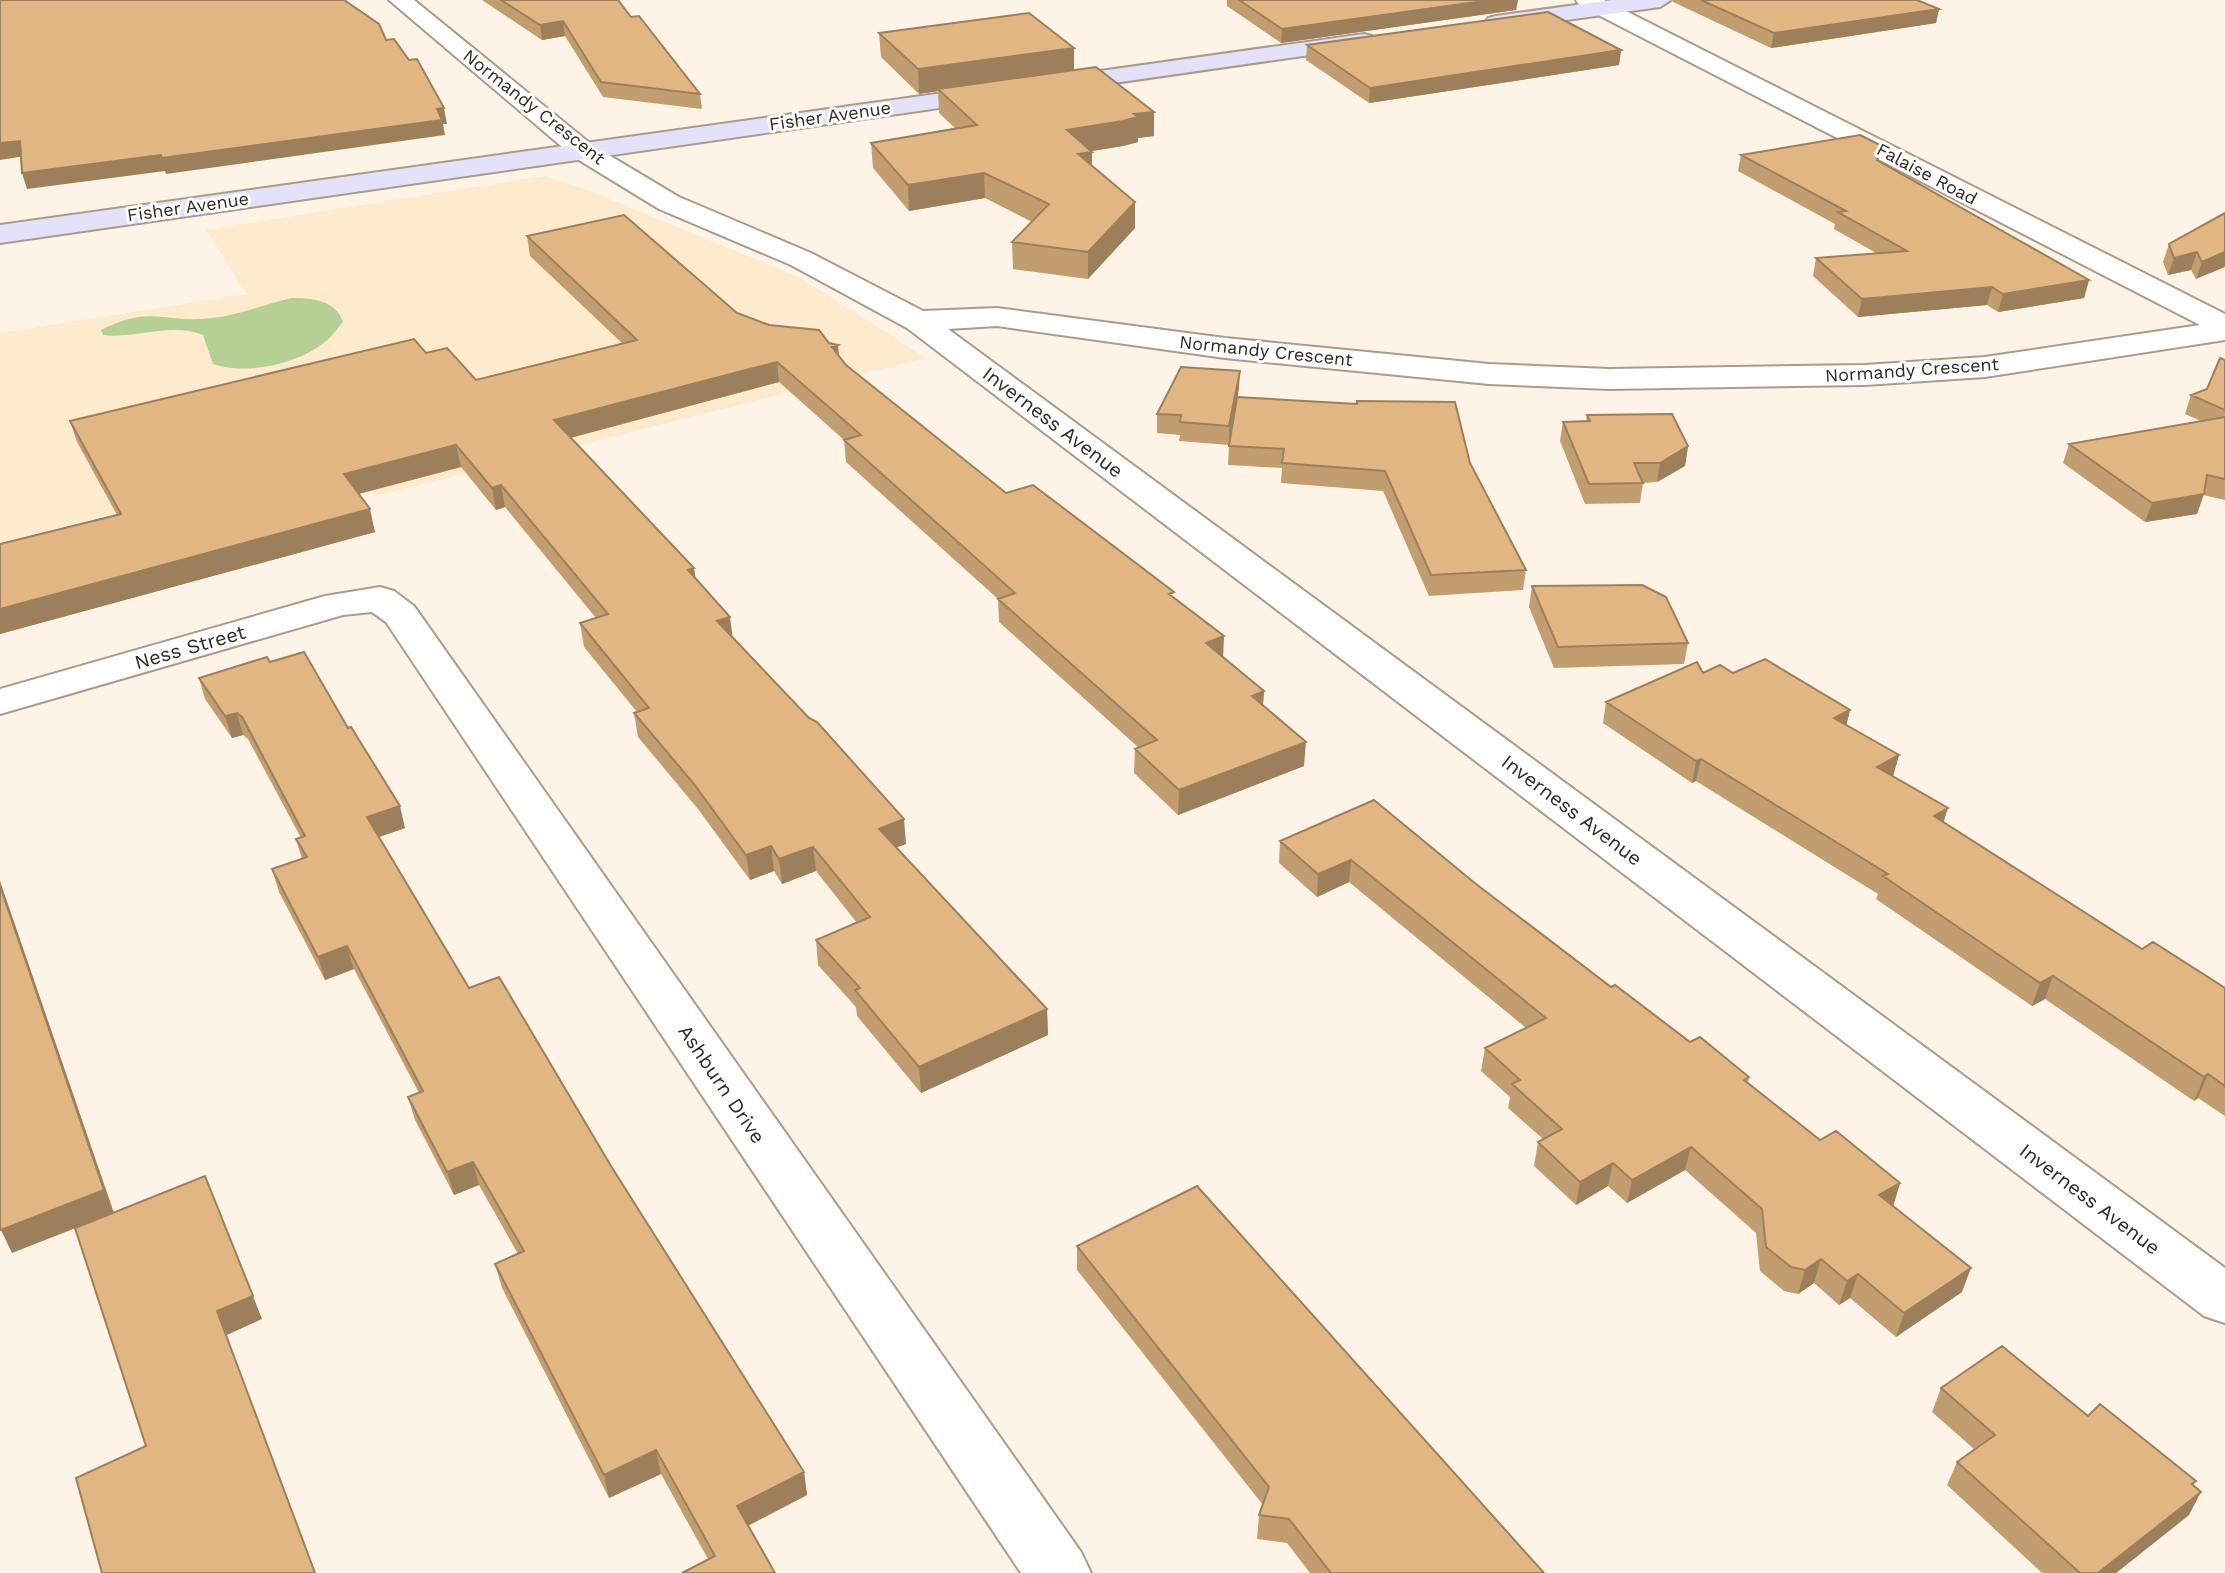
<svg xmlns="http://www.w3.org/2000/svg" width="2225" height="1573" font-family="'Work Sans',sans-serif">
<rect width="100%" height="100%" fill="#fdf4e7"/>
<path fill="#feebce" d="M544 176 585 189 799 277 926 358 376 496 339 455 0 543V333L247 294 206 230Z"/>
<path fill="#b5cf94" d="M292 298C312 298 336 300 343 322 336 330 330 339 321 345 293 365 246 375 213 364L203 335C171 322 136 339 103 335L101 330C152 304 164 324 212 318 239 315 265 304 292 298Z"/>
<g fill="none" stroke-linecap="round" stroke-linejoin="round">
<g stroke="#aa9c88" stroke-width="4">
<path id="minor" d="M389 0H414L592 145 679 197 811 253 923 311 997 308 1225 338 1489 364 1609 369 1865 365 1985 357 2200 325 1579 5 1576 0H1604L2225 314V340L1985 377 1865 385 1609 389 1489 384 1225 358 997 326 948 329 2225 1268V1323L2204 1316 907 328 791 265 659 209 574 157Z
M380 587 394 591 414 606 1081 1552 1091 1573H1021L386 622 372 612 343 615 0 714V689L325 596Z"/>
</g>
<g stroke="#aa9c88" stroke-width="4">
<path id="secondary" d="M1612 0H1671L1660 7 1496 30 1488 28 1485 23 1488 18 1496 16Z
M1364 34 1372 36 1376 41 1372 46 0 243V225Z"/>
</g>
<use href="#minor" fill="#fff" fill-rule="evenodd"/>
<use href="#secondary" fill="#e4e2fb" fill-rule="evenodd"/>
</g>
<path fill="#c29d70" d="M482 0H618L631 17 700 94 702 109 603 97 565 36 542 40Z
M1227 0H1518L1516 10 1281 43 1227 6Z
M1673 0H1917L1939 9 1936 23 1771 48 1673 2Z
M879 33 1074 48V70L1154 136 1138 138V142L1123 146 1091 151 1092 165 1135 202V228L1088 279 1013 269 1012 242 1032 222 985 198 909 211 873 168 871 143 955 128 939 113 938 91 919 94 881 57Z
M1307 45 1621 50 1619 65 1369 103 1306 60Z
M1741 155 1881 162 2089 280 2084 298 1998 312 1987 305 1858 317 1813 276 1816 258 1876 253 1834 229 1835 224 1738 171Z
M2225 213 2196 279 2191 270 2168 275 2163 262 2169 244Z
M527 236 737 313 839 356 846 365 1006 493 1174 598 1223 657 1264 691 1263 705 1304 766 1178 815 1134 773 1135 749 1138 747 999 622 998 599 846 462 844 440 779 382 571 438 696 579 733 638 906 844 896 847 1047 1009 1048 1035 921 1093 857 1016 856 1007 818 965 816 940 857 923 816 871 782 884 774 871 750 880 698 809 638 737 634 713 637 712 584 647 580 623 596 618 505 507 496 510 461 467 359 494 375 532 0 634V544L117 515 77 442 70 421 426 353 476 380 623 344 530 256Z
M2225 360V500L2203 495 2197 514 2145 522 2063 463 2069 444 2201 421 2185 414 2191 395 2207 389Z
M1240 371 1237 397 1356 404 1357 401 1470 463 1526 570 1523 590 1429 596 1383 491 1281 483 1282 468 1228 465 1229 445 1179 441 1180 435 1157 433V414Z
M1587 415 1688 446 1685 466 1657 482 1643 483 1640 503 1585 504 1560 441 1563 422 1586 421Z
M1532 586 1688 643 1684 664 1554 668 1529 607Z
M270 662 405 828 379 837 469 988 611 1166 804 1472 807 1495 748 1526 775 1573 708 1559 661 1474 609 1498 502 1288 495 1264 518 1254 479 1185 454 1195 415 1120 408 1097 419 1093 354 969 325 980 279 892 272 869 302 859 296 839 301 838 248 739 243 735 232 738 205 699 199 678Z
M1733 673 1850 710 1846 725 1899 755 1893 776 1944 822 2142 949 2225 988V1116L2198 1098 2194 1101 2045 999 2032 1006 1876 899 1878 894 1696 781 1692 783 1603 723 1606 702Z
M1280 841 1476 884 1611 987 1690 1042 1749 1077 1748 1083 1820 1140 1900 1183 1893 1206 1962 1292 1896 1337 1850 1298 1839 1305 1814 1283 1798 1294 1784 1291 1760 1271 1756 1233 1685 1170 1627 1203 1608 1186 1576 1205 1534 1166 1538 1142 1543 1139 1508 1108 1510 1097 1481 1071 1485 1048 1526 1028 1349 882 1317 897 1279 863Z
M1077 1246 1544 1573H1310L1287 1543 1257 1539 1259 1515 1263 1505 1077 1270Z
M1941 1388 2088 1416 2194 1485 2189 1515 2116 1573H2042L1947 1485 1957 1462 1974 1449 1932 1412Z"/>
<path fill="#9e7f5b" d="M1491 0H1518L1516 10 1281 43 1282 29Z
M1939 9 1936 23 1771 48 1774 33Z
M563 21 565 36 542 40 540 25Z
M1074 48V72L938 89V91L919 94 918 69Z
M1621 50 1619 65 1369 103 1370 88Z
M444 108 447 124H443L445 135 166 174 165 171 27 189 22 173Z
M1154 112V136L1138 138V142L1123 146 1067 155V130L1134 114Z
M20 141 25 156 0 160V143Z
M1092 152V177L1078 154Z
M984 173 985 198 909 211 908 185Z
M1135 202V228L1088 279V252Z
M2197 252 2191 270 2168 275 2174 258Z
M2225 252V267L2196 279 2202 262Z
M2089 280 2084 298 1998 312 2003 294Z
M1992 287 1987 305 1858 317 1862 299Z
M838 345 840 366 832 347Z
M777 362 779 382 558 441 554 420Z
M1240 371 1239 389 1229 445V426Z
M456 445 461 467 350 496 344 474Z
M1688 446 1685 466 1657 482 1660 463Z
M501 485 505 507 496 510 492 488Z
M2204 494 2197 514 2145 522 2152 503Z
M370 509 375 532 0 634V609Z
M694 568 698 591 688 570Z
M730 617 733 640 717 621Z
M1224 636 1223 660 1206 643Z
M1264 691 1262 715 1252 696Z
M1850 710 1845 731 1834 718Z
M237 713 243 735 232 738 225 716Z
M1306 742 1304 766 1178 815 1179 790Z
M1899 755 1893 776 1877 767Z
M1701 759 1696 781 1692 783 1696 761Z
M400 806 405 828 373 839 367 817Z
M1948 808 1941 830 1934 816Z
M904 819 906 844 881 853 879 829Z
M771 846 774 871 750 880 746 855Z
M813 847 816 871 782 884 779 859Z
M1351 860 1349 882 1317 897 1318 874Z
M0 881 114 1213 12 1253 1 1230Z
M347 946 354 969 325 980 318 957Z
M2053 976 2045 999 2032 1006 2040 983Z
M1047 1009 1048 1035 921 1093 919 1067Z
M2208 1074 2198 1098 2194 1101 2204 1077Z
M1691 1147 1685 1170 1627 1203 1632 1180Z
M473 1162 479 1185 454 1195 447 1172Z
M1613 1163 1608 1186 1576 1205 1580 1182Z
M1900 1183 1893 1207 1879 1195Z
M1821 1259 1814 1283 1798 1294 1805 1270Z
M1971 1268 1962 1292 1896 1337 1904 1313Z
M1858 1274 1850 1298 1839 1305 1847 1281Z
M253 1296 262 1319 227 1335 217 1311Z
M656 1450 661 1474 609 1498 604 1475Z
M804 1472 807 1495 741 1529 737 1506Z
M2201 1492 2189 1515 2116 1573H2098Z"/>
<path fill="#e2b682" stroke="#9e7f5b" stroke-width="2" d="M0 0H344L379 24 386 40 394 39 409 60 417 59 444 108 437 109 442 120 162 158 161 155 22 173 20 141 0 143Z
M501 0H618L631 17 639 16 700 94 601 82 563 21 540 25Z
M1239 0H1491L1282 29Z
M1701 0H1917L1939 9 1774 33Z
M1548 12 1621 50 1370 88 1307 45Z
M1029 13 1074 48 918 69 879 33Z
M1096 67 1154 112 1134 114 1138 117 1123 121 1067 130 1092 152 1078 154 1135 202 1088 252 1012 242 1049 204 984 173 908 185 871 143 977 125 938 89Z
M1860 135 1884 147 1877 160 2089 280 2003 294 1992 287 1862 299 1816 258 1907 251 1838 212 1846 211 1741 155Z
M2225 213V252L2202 262 2197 252 2174 258 2169 244Z
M624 215 737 313 769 325 819 330 829 343 838 345 832 347 846 365 1006 493 1033 485 1174 592 1169 594 1224 636 1206 643 1264 691 1252 696 1306 742 1179 790 1135 749 1157 740 998 599 1015 593 844 440 861 435 777 362 554 420 694 568 688 570 730 617 717 621 809 718 817 722 904 819 879 829 1047 1009 919 1067 855 990 860 988 816 940 870 917 813 847 779 859 771 846 746 855 694 784 634 713 649 708 580 623 608 614 501 485 492 488 456 445 344 474 370 509 0 609V544L121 514 70 421 414 339 426 353 447 348 476 380 637 340 527 236Z
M2220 358 2225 360V410L2191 395 2207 389Z
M1181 367 1240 371 1229 426 1180 422 1181 415 1157 414Z
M1237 397 1357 404V401L1455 402 1470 463 1526 570 1431 575 1385 471 1282 463 1284 449 1229 446Z
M1672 414 1688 446 1660 463H1634L1643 483 1589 484 1563 422 1590 421 1587 415Z
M2225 417V479L2207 475 2204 494 2152 503 2069 444Z
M1642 585 1666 597 1688 643 1558 647 1532 586Z
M304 652 348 728 351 727 400 806 367 817 469 988 499 977 611 1166 804 1472 737 1506 775 1573H682L715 1556 656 1450 604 1475 495 1264 524 1251 473 1162 447 1172 408 1097 423 1091 347 946 318 957 272 869 307 857 296 839 305 836 242 717 237 713 225 716 199 678 267 657 270 662Z
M1765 659 1850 710 1834 718 1899 755 1877 767 1948 808 1934 816 2142 949 2153 942 2225 988V1086L2208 1074 2204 1077 2053 976 2040 983 1883 876 1888 874 1701 759 1696 761 1606 702 1697 662 1703 673 1720 665 1733 673Z
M1374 800 1476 884 1611 987 1615 985 1690 1042 1700 1037 1749 1077 1744 1080 1820 1140 1836 1131 1900 1183 1879 1195 1971 1268 1904 1313 1858 1274 1847 1281 1821 1259 1805 1270 1791 1267 1766 1247 1762 1209 1691 1147 1632 1180 1613 1163 1580 1182 1538 1142 1562 1129 1512 1084 1520 1080 1485 1048 1546 1018 1351 860 1318 874 1280 841Z
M0 886 104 1190 1 1230 0 1227Z
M205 1176 253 1296 217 1311 315 1573H102L76 1478 146 1446 75 1228Z
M1197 1186 1544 1573H1331L1289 1519 1259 1515 1269 1487 1077 1246Z
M2002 1346 2088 1416 2100 1404 2196 1481 2192 1484 2201 1492 2098 1573H2080L1957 1462 1995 1435 1941 1388Z"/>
<g text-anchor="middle" stroke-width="6" stroke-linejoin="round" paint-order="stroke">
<g font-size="18" fill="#2c271f" stroke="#fff">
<text transform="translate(534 107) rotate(38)" y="6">Normandy Crescent</text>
<text transform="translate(830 116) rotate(-8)" y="6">Fisher Avenue</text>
<text transform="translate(1927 174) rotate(28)" y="6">Falaise Road</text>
<text transform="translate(188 207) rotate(-8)" y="6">Fisher Avenue</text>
<text transform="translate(1266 351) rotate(6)" y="6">Normandy Crescent</text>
<text transform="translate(1912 370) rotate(-4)" y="6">Normandy Crescent</text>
</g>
<g font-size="20" fill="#2c271f" stroke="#fff">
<text transform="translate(1053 422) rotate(37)" y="7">Inverness Avenue</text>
<text transform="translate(190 647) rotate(-16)" y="7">Ness Street</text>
<text transform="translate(1572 810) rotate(37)" y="7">Inverness Avenue</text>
<text transform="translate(722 1084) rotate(56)" y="7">Ashburn Drive</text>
<text transform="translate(2090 1199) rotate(37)" y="7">Inverness Avenue</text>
</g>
</g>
</svg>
